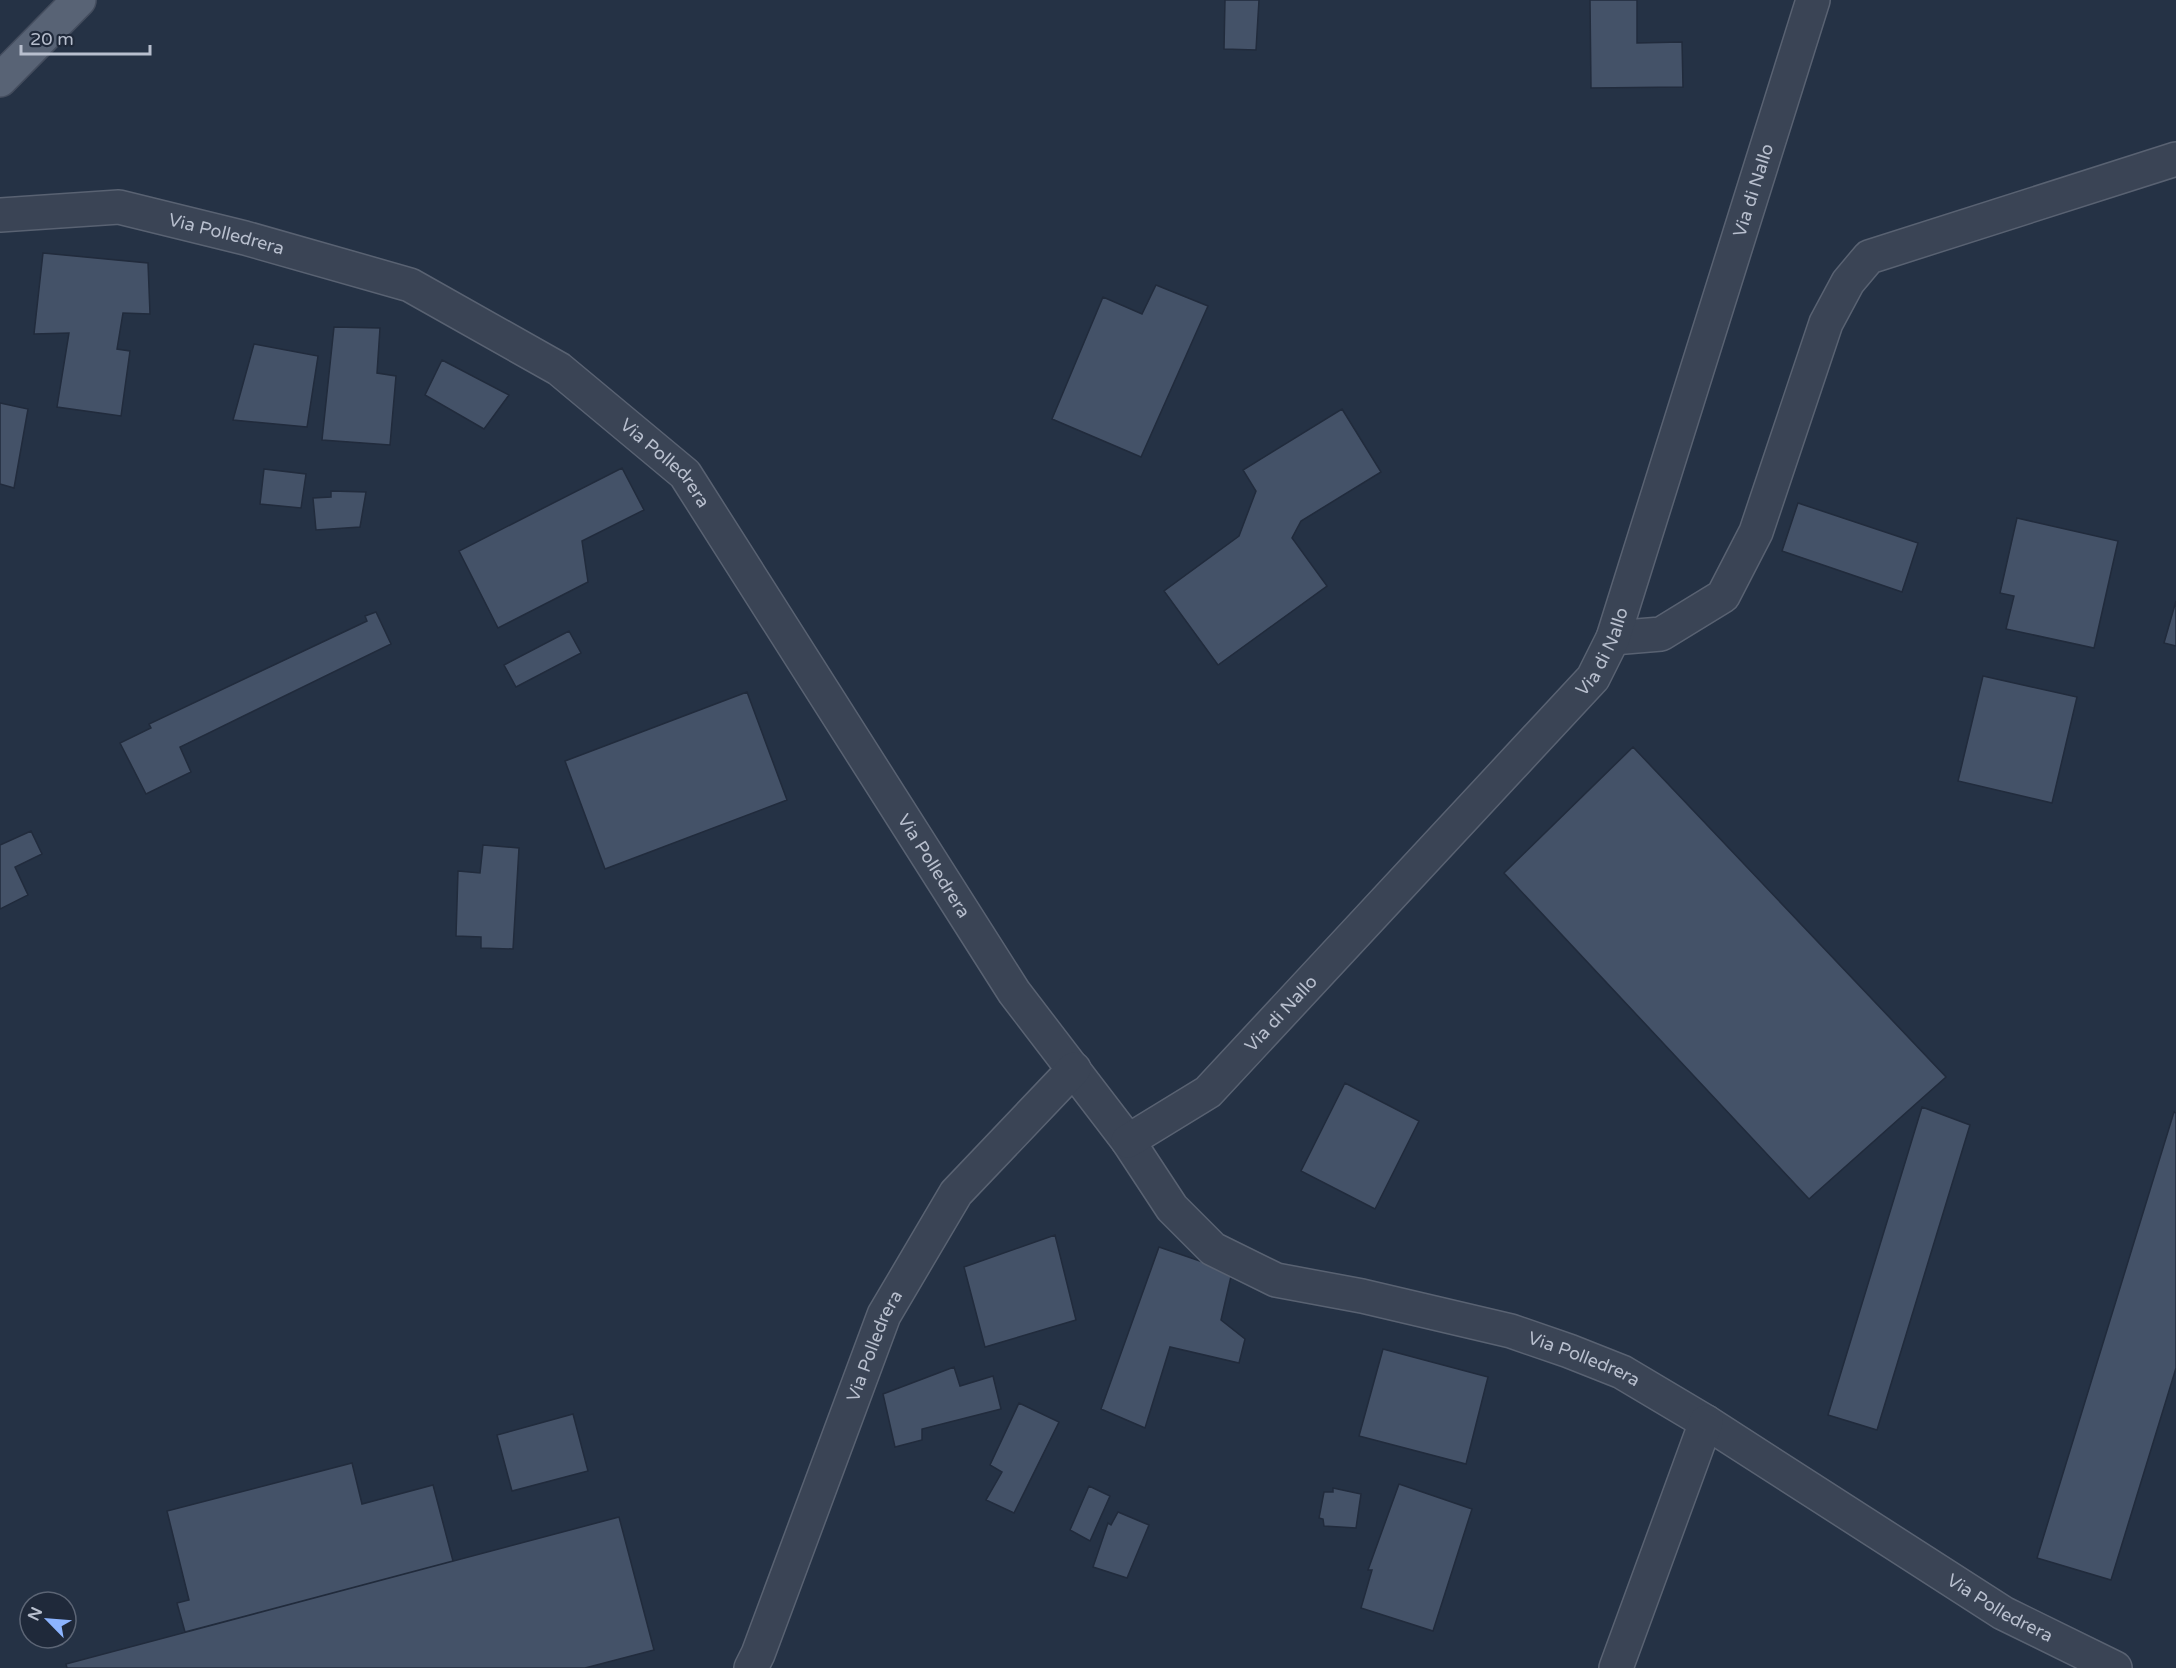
<svg xmlns="http://www.w3.org/2000/svg" width="2176" height="1668" font-family="'Varela Round',sans-serif">
<rect width="100%" height="100%" fill="#253245"/>
<path fill="#445268" stroke="#212b3c" stroke-width="1.5" d="M1225 0H1259L1256 50 1224 49Z
M1590 0H1637V43L1682 42 1683 87 1591 88Z
M43 253 148 263 150 314 123 313 117 349 130 351 121 416 57 407 69 333 34 334Z
M1156 285 1208 306 1141 457 1052 419 1103 297 1142 314Z
M334 327 380 328 377 373 396 376 390 445 322 440Z
M254 344 318 356 307 427 233 420Z
M442 360 509 395 484 429 425 395Z
M0 403 28 409 14 488 0 484Z
M1342 409 1381 472 1301 521 1292 538 1327 586 1218 665 1164 591 1239 536 1256 491 1243 470Z
M622 468 644 510 582 541 588 582 498 628 459 551Z
M264 469 306 474 301 508 260 504Z
M331 491 366 492 360 527 316 530 313 498 331 497Z
M1798 503 1918 543 1902 592 1782 551Z
M2017 518 2118 541 2094 648 2006 629 2014 596 2000 593Z
M2176 601V646L2164 643Z
M376 612 391 644 180 747 191 772 146 794 120 743 151 728 149 724 367 621 365 616Z
M569 631 581 653 516 687 504 665Z
M1983 676 2077 697 2052 803 1958 781Z
M747 692 787 800 605 869 565 761Z
M1633 747 1946 1077 1809 1199 1504 873Z
M31 831 42 854 15 867 28 895 0 909V845Z
M483 845 519 848 513 949 481 948V937L456 936 458 871 480 873Z
M1345 1083 1419 1121 1375 1209 1301 1171Z
M1922 1107 1970 1125 1877 1430 1828 1415Z
M2174 1112 2176 1113V1368L2111 1580 2037 1558Z
M1055 1235 1076 1320 985 1347 964 1267Z
M1159 1247 1232 1272 1221 1320 1245 1339 1239 1363 1170 1347 1145 1428 1101 1409Z
M1383 1349 1488 1377 1466 1464 1359 1436Z
M954 1367 960 1386 993 1376 1001 1409 922 1429V1440L895 1447 883 1394Z
M1019 1403 1059 1422 1014 1513 986 1500 1002 1472 990 1465Z
M573 1414 588 1471 512 1491 497 1435Z
M352 1463 362 1504 433 1485 453 1561 185 1632 177 1603 189 1600 167 1511Z
M1399 1484 1472 1509 1433 1631 1361 1608 1372 1570H1368Z
M1089 1486 1110 1496 1090 1541 1070 1530Z
M1333 1488 1361 1494 1356 1528 1324 1526 1323 1519 1319 1518 1324 1492H1333Z
M1118 1512 1149 1525 1127 1578 1093 1567 1108 1523 1111 1525Z
M619 1517 654 1650 585 1668H67L66 1664Z"/>
<g fill="none" stroke-linecap="round" stroke-linejoin="round">
<g stroke="#596272" stroke-width="36">
<g id="minor">
<path id="s1" d="M0 215 119 207 245 238 410 285 559 369 685 474 1014 992 1128 1141 1172 1208 1213 1249 1276 1280 1362 1296 1511 1331 1569 1351 1622 1372 1706 1422 2003 1613 2115 1668"/>
<path d="M1613 638 1661 634 1723 596 1756 532 1826 323 1848 282 1869 257 2176 159"/>
<path id="s2" d="M1128 1141 1208 1092 1593 678 1613 638 1813 0"/>
<path id="s3" d="M751 1668 758 1654 884 1315 956 1193 1074 1069"/>
<path d="M1616 1668 1706 1422"/>
</g>
</g>
<g stroke="#444d5e" stroke-width="36">
<path id="major" d="M0 80 79 0"/>
</g>
<use href="#minor" stroke="#3a4455" stroke-width="33"/>
<use href="#major" stroke="#586375" stroke-width="33"/>
</g>
<g text-anchor="middle" stroke-width="4.5" stroke-linejoin="round" paint-order="stroke">
<g font-size="18" fill="#b8bfce" stroke="#1f293a">
<text dy="6" stroke="none"><textPath href="#s2" startOffset="1173">Via di Nallo</textPath></text>
<text dy="6" stroke="none"><textPath href="#s1" startOffset="230">Via Polledrera</textPath></text>
<text dy="6" stroke="none"><textPath href="#s1" startOffset="734">Via Polledrera</textPath></text>
<text dy="6" stroke="none"><textPath href="#s2" startOffset="687">Via di Nallo</textPath></text>
<text dy="6" stroke="none"><textPath href="#s1" startOffset="1220">Via Polledrera</textPath></text>
<text dy="6" stroke="none"><textPath href="#s2" startOffset="201">Via di Nallo</textPath></text>
<text dy="6" stroke="none"><textPath href="#s3" startOffset="345">Via Polledrera</textPath></text>
<text dy="6" stroke="none"><textPath href="#s1" startOffset="2084">Via Polledrera</textPath></text>
<text dy="6" stroke="none"><textPath href="#s1" startOffset="2570">Via Polledrera</textPath></text>
</g>
</g>
<g transform="translate(48 1620) rotate(295)"><circle r="28" fill="#1f293a" stroke="#5c6575" stroke-width="1.5"/>
<path d="M0-4.5L10 22L0 15L-10 22Z" fill="#8cb4ff"/>
<text y="-9" font-size="16" font-weight="bold" text-anchor="middle" fill="#b8bfce">N</text>
</g>
<path d="M21 45v9h129v-9" fill="none" stroke="#b8bfce" stroke-width="3"/>
<text x="30" y="45" font-size="18" fill="#b8bfce" stroke="#1f293a" stroke-width="4.5" paint-order="stroke">20 m</text>
</svg>
